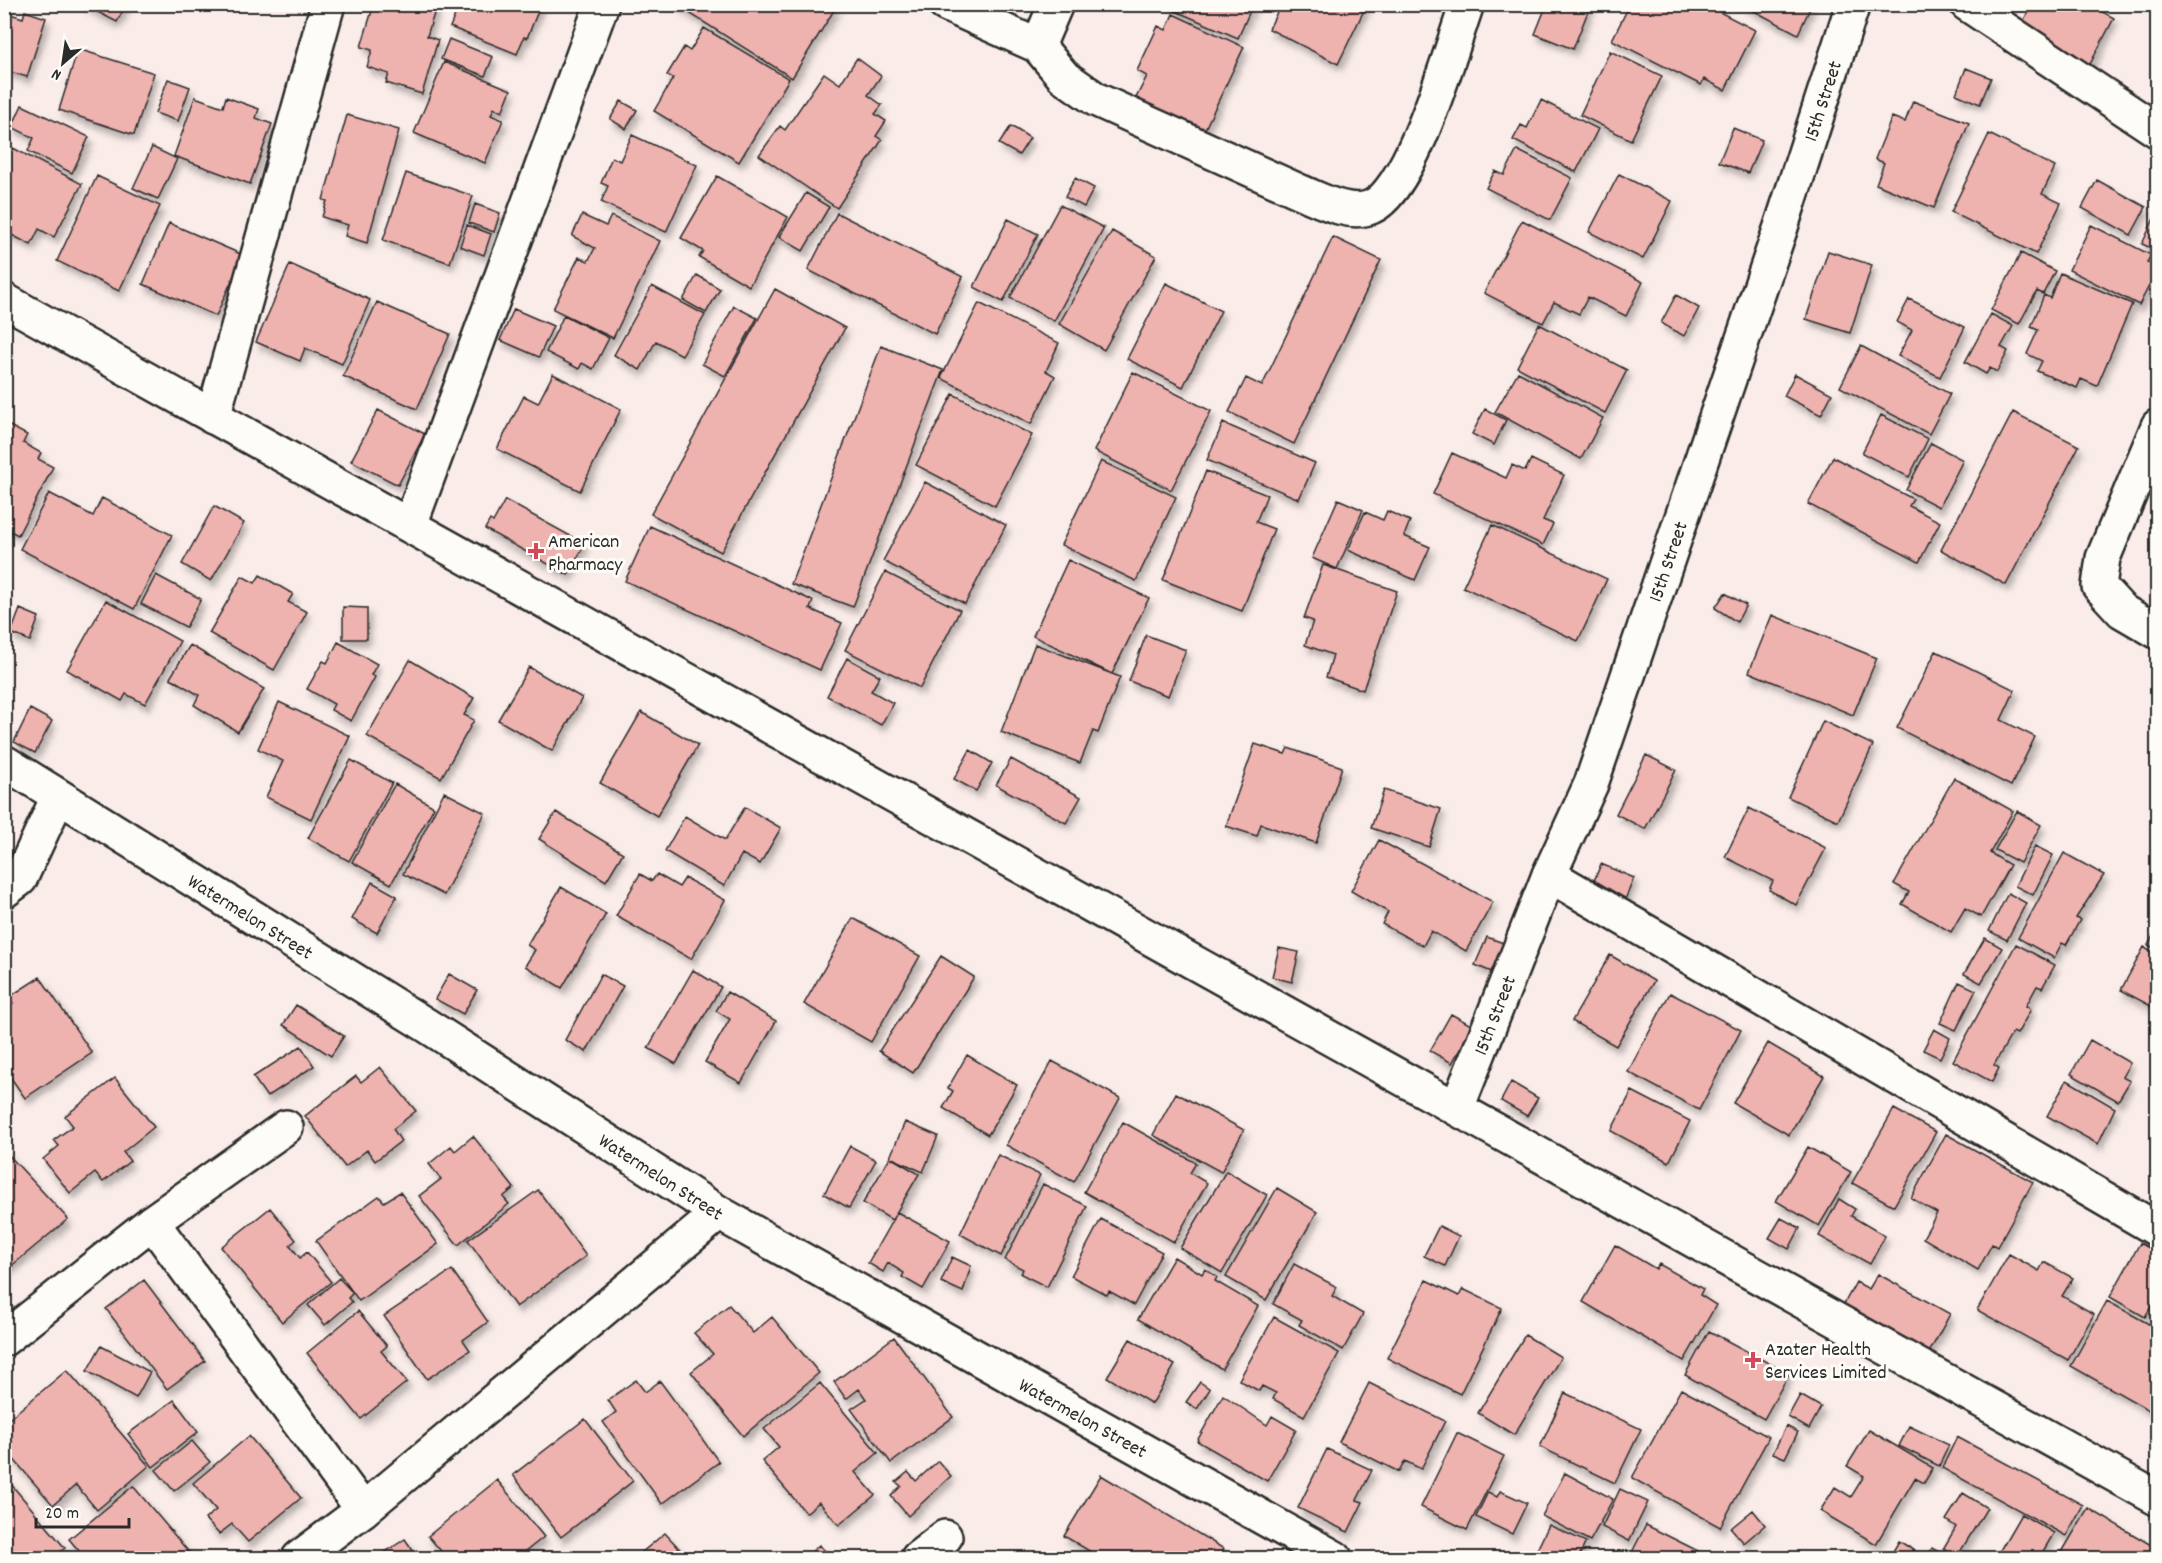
<svg xmlns="http://www.w3.org/2000/svg" width="2162" height="1563" font-family="Dekko,sans-serif">
<defs>
<filter id="shadow"><feDropShadow dx="3.5" dy="6" stdDeviation="3" flood-color="#0004"/></filter>
</defs>
<rect width="100%" height="100%" fill="#faede9"/>
<filter id="ink" filterUnits="userSpaceOnUse"><feTurbulence type="fractalNoise" baseFrequency=".0167" numOctaves="2"/><feDisplacementMap in="SourceGraphic" scale="12" xChannelSelector="R" yChannelSelector="G"/><feConvolveMatrix kernelMatrix="1 2 1 2 8 2 1 2 1" color-interpolation-filters="sRGB"/></filter>
<g filter="url(#ink)">
<path fill="#eeb2af" stroke="#2b2b2b" stroke-width="1.5" filter="url(#shadow)" d="M82 4H126L117 22Z
M374 4H437L427 36 438 40 422 94 386 83 389 74 367 67 372 50 361 47Z
M454 4H541L527 38 524 37 517 54 450 27 458 8Z
M675 4H832L836 7 792 78Z
M1173 4H1253L1238 38 1171 9Z
M1281 4H1367L1338 64 1269 29Z
M1547 4H1591L1573 49 1535 34Z
M1630 4H1704L1755 30 1725 90 1704 79 1701 85 1612 40Z
M1741 4H1812L1798 34Z
M2032 4H2088L2114 18 2088 68 2018 32Z
M25 11 46 18 27 77 4 70V12L23 18Z
M1173 14 1244 47 1204 131 1136 98 1147 76 1137 71 1158 26 1166 30Z
M704 28 789 79 739 162 654 111 673 78 667 75 684 47 690 51Z
M449 39 493 57 485 76 441 59Z
M78 49 154 73 134 135 59 110Z
M1610 51 1662 76 1631 140 1580 115Z
M857 58 881 76 868 95 882 105 875 114 886 121 876 136 882 140 837 208 759 155 780 126 785 130 824 73 840 84Z
M444 62 511 90 502 112 494 108 491 115 503 120 485 163 414 133Z
M1966 68 1991 78 1980 104 1956 94Z
M168 79 190 87 178 121 155 113Z
M195 97 223 107 226 97 259 109 256 118 272 124 250 184 174 156Z
M1541 100 1598 129 1576 172 1513 140 1521 125 1527 128Z
M621 101 637 110 626 129 610 119Z
M1913 101 1969 123 1934 208 1876 184 1884 163 1875 159 1892 117 1905 122Z
M22 105 89 137 72 173 28 151 34 138 12 127Z
M347 115 399 130 367 243 345 236 348 225 322 217 327 201 323 200Z
M1011 126 1030 138 1019 155 999 144Z
M1733 128 1762 140 1748 173 1719 162Z
M1989 134 2055 167 2042 194 2061 203 2036 254 1951 212Z
M632 135 697 165 666 232 601 202 608 186 601 183 612 157 620 161Z
M152 147 177 159 158 199 133 188Z
M13 148 82 184 54 237 39 229 31 245 4 231V164Z
M1517 150 1572 178 1550 220 1486 188 1495 171 1504 175Z
M406 173 473 196 450 263 383 240Z
M1619 174 1672 201 1643 259 1589 232Z
M97 176 160 206 119 291 57 261Z
M717 176 788 217 749 286 699 257 703 251 681 238Z
M1075 178 1094 188 1084 207 1065 197Z
M2097 180 2146 207 2131 235 2082 208Z
M806 193 829 207 803 251 779 237Z
M475 204 500 213 494 232 469 223Z
M1060 205 1104 228 1054 321 1010 298Z
M2158 210V251L2142 244Z
M837 213 963 277 935 334 808 270Z
M582 215 606 226 611 216 660 241 613 338 553 309 579 257 588 261 595 248 572 236Z
M1008 219 1038 234 1003 302 974 287Z
M1522 220 1643 282 1626 316 1588 297 1579 314 1554 302 1543 323 1484 293Z
M169 223 243 255 216 316 143 284Z
M467 225 491 234 484 255 460 246Z
M2091 225 2151 255 2147 262 2158 269 2139 305 2069 270Z
M1112 231 1156 256 1104 350 1059 324Z
M1333 237 1381 260 1294 444 1229 412 1246 378 1262 386Z
M1828 251 1872 265 1850 333 1806 319Z
M2021 253 2055 271 2043 294 2037 291 2019 324 1991 310Z
M290 264 370 300 342 364 305 348 300 361 256 342Z
M2060 273 2132 304 2097 386 2081 379 2077 388 2037 371 2042 361 2027 354 2038 330 2031 327 2044 295 2050 298Z
M697 275 720 289 706 313 683 300Z
M1166 283 1221 311 1183 387 1127 359Z
M652 286 705 315 682 355 656 341 640 370 614 355Z
M775 289 845 328 721 552 651 514Z
M1676 295 1699 308 1684 336 1661 323Z
M1909 299 1965 327 1940 377 1898 356 1912 330 1897 322Z
M377 302 450 334 417 409 343 376Z
M979 303 1059 343 1046 371 1055 376 1031 424 941 378Z
M734 306 757 318 725 376 702 364Z
M514 309 553 326 539 357 500 340Z
M1991 314 2013 326 2001 347 2008 351 1997 372 1990 368 1986 374 1965 362Z
M564 315 609 338 593 369 582 363 579 369 546 352Z
M1539 324 1627 370 1605 413 1517 367Z
M881 346 943 370 853 607 791 584Z
M1861 346 1950 394 1929 434 1840 387Z
M1133 372 1211 411 1171 490 1094 451Z
M1518 372 1603 418 1581 459 1495 412Z
M553 374 621 409 580 491 497 449 524 396 538 403Z
M1795 374 1832 394 1821 415 1784 396Z
M953 394 1032 435 995 506 916 465Z
M1485 409 1506 420 1494 445 1472 434Z
M378 410 425 434 398 485 351 461Z
M2013 412 2079 446 2006 585 1941 550Z
M1881 415 1928 439 1909 477 1862 453Z
M4 423 27 435 23 443 41 453 38 459 53 467 18 535 4 528Z
M1223 423 1315 463 1299 499 1207 460Z
M1931 443 1963 460 1939 507 1906 490Z
M1452 453 1506 478 1512 465 1525 471 1531 459 1564 475 1543 520 1553 524 1543 545 1433 494Z
M1833 457 1913 499 1909 506 1940 522 1919 562 1808 504Z
M1101 461 1176 497 1136 581 1061 545Z
M1206 471 1267 495 1256 522 1274 529 1242 611 1163 580Z
M925 482 1006 525 965 604 883 561Z
M49 493 93 516 102 498 172 535 134 609 20 549Z
M1338 499 1363 510 1337 569 1312 558Z
M505 500 585 544 568 575 485 529 490 520 493 522Z
M214 506 244 523 211 581 182 564Z
M1387 511 1410 521 1404 536 1430 547 1415 580 1348 550 1365 512 1383 520Z
M1492 525 1607 579 1578 641 1463 587Z
M650 526 813 601 810 609 842 623 820 670 625 581Z
M1068 560 1149 598 1112 674 1033 636Z
M1323 565 1397 591 1363 690 1326 677 1333 655 1305 645 1313 621 1304 618Z
M885 572 960 610 920 688 845 650Z
M156 575 201 599 186 627 141 604Z
M260 575 293 594 288 602 307 612 274 670 209 633 242 576 255 583Z
M1725 593 1746 605 1737 622 1715 608Z
M106 600 180 641 145 704 126 694 122 701 67 670Z
M343 607 367 608V639H343Z
M20 609 39 617 30 641 11 633Z
M1772 615 1877 658 1853 715 1749 672Z
M1146 635 1186 650 1168 696 1129 681Z
M338 642 377 664 371 675 375 677 351 721 331 710 334 704 307 689 323 661 327 663Z
M1035 644 1120 677 1098 733 1093 731 1080 763 1001 732Z
M190 645 264 689 238 732 194 705 199 695 170 678Z
M1936 651 2015 690 2001 720 2035 737 2011 786 1897 728Z
M847 658 880 676 871 691 893 703 881 725 827 696Z
M410 660 474 698 464 715 474 720 441 778 367 736Z
M529 667 582 698 552 751 498 720Z
M279 702 350 736 311 819 266 797 283 761 258 749Z
M30 709 52 721 35 753 14 742Z
M641 712 698 745 657 816 600 783Z
M1823 721 1873 745 1838 821 1788 797Z
M1255 744 1285 754 1288 748 1342 767 1316 843 1261 824 1257 836 1226 826Z
M970 750 992 763 976 791 954 779Z
M1646 755 1676 770 1645 829 1616 814Z
M1011 759 1081 797 1066 823 996 785Z
M351 760 392 783 349 861 308 838Z
M1954 778 2013 811 1990 853 2010 865 1981 917 1965 908 1951 932 1902 904 1909 892 1894 884Z
M395 784 434 807 391 884 352 862Z
M1384 790 1441 809 1429 847 1371 828Z
M444 792 485 813 444 895 403 874Z
M745 807 781 828 760 864 742 854 724 886 665 851 685 816 725 840Z
M1749 808 1826 848 1796 905 1769 890 1773 881 1725 857Z
M2017 811 2041 825 2020 863 1995 850Z
M556 812 623 853 606 881 539 839Z
M1379 840 1493 902 1466 951 1431 931 1423 946 1382 924 1388 912 1351 891Z
M2035 846 2053 855 2033 895 2015 886Z
M2064 853 2104 875 2076 918 2080 920 2066 945 2062 943 2054 958 2018 938Z
M1601 864 1634 878 1622 907 1589 893Z
M640 874 652 881 657 874 679 887 685 878 725 900 691 959 616 916Z
M372 882 397 896 377 933 352 919Z
M561 887 606 914 562 988 525 966 535 950 527 945Z
M2008 893 2026 903 2007 940 1989 931Z
M853 918 920 956 871 1042 804 1004Z
M2158 927V950L2148 945Z
M1487 937 1506 944 1494 973 1475 965Z
M1985 938 2002 948 1981 983 1964 974Z
M2016 944 2055 965 2042 988 2037 986 2026 1006 2031 1009 2017 1034 2013 1032 1994 1065 1999 1068 1992 1082 1953 1061Z
M2144 947 2158 954V1010L2121 990Z
M1279 948 1299 952 1292 982 1272 977Z
M1610 955 1654 981 1616 1046 1572 1021Z
M941 956 974 977 913 1073 879 1051Z
M693 970 721 987 676 1064 648 1048Z
M449 974 477 990 463 1014 435 999Z
M601 974 623 986 586 1052 565 1040Z
M40 977 92 1053 25 1098 4 1068V1009L13 1003 9 997Z
M1959 982 1976 990 1956 1030 1940 1023Z
M727 992 776 1021 741 1083 705 1062 730 1019 716 1011Z
M1670 993 1741 1030 1699 1110 1628 1072Z
M296 1005 344 1036 331 1056 283 1025Z
M1451 1014 1473 1026 1452 1063 1430 1051Z
M1934 1029 1950 1038 1940 1058 1923 1050Z
M2090 1040 2130 1063 2122 1077 2130 1081 2118 1101 2071 1074Z
M1768 1043 1824 1076 1789 1135 1733 1103Z
M301 1046 314 1066 267 1097 253 1077Z
M967 1055 1017 1085 988 1135 943 1108 953 1091 948 1088Z
M1052 1061 1120 1098 1074 1182 1006 1145Z
M380 1067 416 1111 393 1129 401 1141 375 1161 367 1150 345 1167 305 1116 356 1076 361 1082Z
M115 1078 154 1127 123 1152 130 1161 103 1182 95 1173 70 1193 43 1159 59 1146 54 1140 73 1126 65 1116Z
M2067 1080 2115 1108 2098 1144 2047 1116Z
M1511 1082 1538 1098 1527 1116 1501 1101Z
M1632 1091 1690 1121 1669 1162 1611 1131Z
M1176 1093 1244 1130 1221 1172 1153 1135Z
M1894 1109 1936 1132 1894 1206 1852 1183Z
M905 1122 938 1136 923 1172 890 1157Z
M1123 1122 1196 1163 1190 1173 1207 1183 1174 1242 1084 1192Z
M1946 1134 2033 1182 1997 1247 1992 1244 1978 1270 1923 1238 1937 1213 1911 1198Z
M473 1136 514 1188 503 1197 509 1204 458 1245 419 1196 441 1179 429 1164 451 1146 455 1151Z
M850 1146 876 1160 849 1208 824 1194Z
M1808 1147 1851 1172 1819 1226 1776 1201Z
M4 1150 68 1219 4 1272Z
M998 1155 1040 1175 1001 1256 960 1234Z
M890 1157 919 1174 892 1220 863 1203Z
M1226 1171 1267 1195 1222 1273 1180 1248Z
M1043 1184 1087 1206 1047 1287 1021 1274 1023 1269 1005 1260Z
M1277 1188 1317 1212 1266 1300 1226 1277Z
M538 1190 586 1256 516 1307 468 1240Z
M400 1192 438 1244 359 1301 316 1241 379 1196 384 1202Z
M1839 1199 1855 1209 1851 1216 1885 1236 1870 1264 1819 1236Z
M270 1208 296 1240 290 1245 300 1258 307 1252 331 1282 282 1322 221 1247Z
M897 1212 950 1241 923 1289 902 1277 904 1273 888 1263 883 1272 868 1263Z
M1781 1218 1800 1228 1789 1249 1769 1238Z
M1101 1219 1162 1252 1134 1305 1109 1291 1107 1295 1071 1276Z
M1439 1226 1459 1236 1445 1266 1424 1256Z
M2140 1243 2158 1253V1295L2145 1317 2110 1297Z
M1615 1245 1656 1269 1659 1264 1703 1289 1700 1295 1716 1305 1684 1361 1583 1302Z
M2009 1254 2039 1271 2044 1262 2073 1278 2062 1296 2094 1314 2068 1360 1977 1310Z
M952 1257 971 1266 963 1292 941 1282Z
M1174 1257 1202 1274 1205 1269 1217 1277 1215 1281 1258 1306 1222 1369 1138 1319Z
M1294 1264 1337 1287 1332 1296 1363 1314 1343 1350 1299 1325 1302 1320 1273 1304Z
M452 1270 488 1322 463 1340 470 1350 427 1379 384 1316Z
M1878 1274 1950 1314 1925 1360 1839 1313 1856 1282 1869 1289Z
M339 1278 353 1293 348 1298 352 1302 325 1325 308 1305Z
M144 1280 205 1361 167 1389 106 1309Z
M1426 1280 1459 1296 1463 1289 1502 1308 1460 1394 1387 1358Z
M2107 1301 2158 1329V1407L2154 1413 2071 1366Z
M729 1305 753 1333 772 1317 819 1373 743 1436 691 1372 713 1354 694 1333Z
M358 1311 387 1346 381 1351 407 1382 361 1419 307 1353Z
M1274 1317 1339 1353 1304 1416 1273 1399 1276 1393 1262 1386 1259 1391 1239 1380Z
M1709 1331 1789 1374 1764 1419 1685 1375Z
M1525 1335 1561 1357 1514 1435 1478 1413Z
M894 1337 953 1417 891 1463 851 1409 866 1399 859 1389 846 1399 834 1382Z
M1130 1339 1175 1365 1152 1404 1107 1377Z
M101 1346 150 1372 136 1398 87 1371Z
M67 1370 149 1466 97 1510 76 1485 53 1505 4 1448V1423Z
M636 1380 645 1392 660 1381 719 1462 662 1504 603 1422 616 1412 608 1400Z
M1200 1382 1210 1389 1197 1409 1186 1402Z
M820 1383 878 1453 855 1472 875 1495 839 1525 819 1502 806 1513 762 1461 779 1447 764 1429Z
M1369 1383 1445 1421 1421 1469 1405 1461 1399 1472 1339 1442Z
M1681 1389 1769 1437 1720 1527 1632 1478Z
M1565 1393 1641 1429 1615 1483 1540 1447Z
M1223 1395 1267 1425 1272 1416 1296 1430 1267 1481 1197 1441Z
M1800 1395 1821 1407 1809 1429 1788 1417Z
M174 1400 198 1432 153 1467 128 1434Z
M585 1419 633 1481 561 1537 513 1475Z
M1786 1426 1798 1432 1785 1458 1773 1453Z
M1909 1426 1949 1445 1939 1466 1899 1446Z
M1869 1430 1933 1468 1924 1483 1915 1478 1876 1544 1820 1511 1835 1487 1851 1497 1864 1476 1847 1466Z
M1457 1433 1504 1456 1467 1530 1421 1507Z
M249 1436 301 1498 248 1542 232 1524 219 1534 205 1519 216 1510 193 1483Z
M1957 1437 2083 1505 2066 1536 1942 1468Z
M192 1441 210 1462 174 1491 156 1470Z
M1327 1449 1372 1470 1357 1500 1363 1502 1348 1532 1298 1508Z
M938 1461 951 1476 908 1516 891 1496 901 1486 896 1482 908 1472 916 1481Z
M1565 1473 1613 1499 1590 1541 1542 1516Z
M1101 1475 1224 1549 1218 1558H1101L1064 1536Z
M4 1476 65 1548 53 1558H4Z
M497 1480 544 1537 517 1558H447L428 1536Z
M133 1486 193 1557 192 1558H85L69 1539Z
M1620 1489 1648 1502 1629 1541 1602 1527Z
M1500 1491 1527 1503 1512 1534 1476 1517 1488 1492 1497 1497Z
M1963 1493 1987 1508 1957 1557 1943 1549 1956 1527 1946 1520Z
M2088 1508 2158 1549V1558H2074L2062 1552Z
M1753 1510 1765 1525 1744 1543 1731 1528Z
M2021 1514 2054 1533 2039 1558H2010L1999 1552Z
M1549 1525 1586 1542 1578 1558H1533Z
M1646 1525 1712 1558H1629Z
M665 1533 688 1558H635Z
M405 1539 418 1558H388L384 1553Z
M1899 1541 1926 1558 1932 1548 1949 1558H1889Z
M819 1545 832 1558H805Z"/>
<g fill="none" stroke-linecap="round" stroke-linejoin="round">
<g stroke="#2b2b2b" stroke-width="38">
<g id="minor">
<path d="M945 4 1038 46 1063 76 1097 100 1301 192C1321 200 1349 216 1371 207 1412 190 1451 49 1467 4"/>
<path d="M1967 4 2158 131"/>
<path d="M1038 46 1056 4"/>
<path d="M4 300 2158 1499"/>
<path d="M213 417 328 4"/>
<path d="M2158 426 2103 558 2099 586 2122 611 2158 632"/>
<path d="M410 525 602 4"/>
<path id="s1" d="M4 762 426 1025 719 1213 1335 1558"/>
<path d="M1549 875 2158 1230"/>
<path d="M4 891 20 879 58 797"/>
<path id="s2" d="M1457 1108 1549 875 1591 784 1781 227 1853 4"/>
<path d="M152 1222 363 1510"/>
<path d="M4 1339 152 1222 286 1127"/>
<path d="M299 1558 363 1510 719 1213"/>
<path d="M918 1558 945 1537"/>
</g>
</g>
<use href="#minor" stroke="#fdfcf7" stroke-width="33"/>
</g>
</g>
<g fill="#d1495b" stroke="#fdfcf7" stroke-width="2">
<path d="M533 542h6v6h6v6h-6v6h-6v-6h-6v-6h6z"/>
<path d="M1750 1351h6v6h6v6h-6v6h-6v-6h-6v-6h6z"/>
</g>
<g text-anchor="middle" stroke-width="6" stroke-linejoin="round" paint-order="stroke">
<g font-size="20" fill="#2b2b2b" stroke="#fdfcf7">
<text dy="7" stroke="none"><textPath href="#s2" startOffset="1072">15th Street</textPath></text>
<text dy="7" stroke="none"><textPath href="#s2" startOffset="586">15th Street</textPath></text>
<text dy="7" stroke="none"><textPath href="#s1" startOffset="291">Watermelon Street</textPath></text>
<text dy="7" stroke="none"><textPath href="#s2" startOffset="100">15th Street</textPath></text>
<text dy="7" stroke="none"><textPath href="#s1" startOffset="777">Watermelon Street</textPath></text>
<text dy="7" stroke="none"><textPath href="#s1" startOffset="1263">Watermelon Street</textPath></text>
</g>
<g font-size="20" fill="#2b2b2b" stroke="#fdfcf7" text-anchor="start">
<text x="548" y="547">American<tspan x="548" dy="23">Pharmacy</tspan></text>
<text x="1765" y="1355">Azater Health<tspan x="1765" dy="23">Services Limited</tspan></text>
</g>
</g>
<rect width="2162" height="1563" fill="none" stroke="#fdfcf7" stroke-width="24"/>
<rect x="12" y="12" width="2138" height="1539" fill="none" stroke="#2b2b2b" stroke-width="2" filter="url(#ink)"/>
<g transform="translate(63 63) rotate(209)" stroke="#fdfcf7" stroke-width="4.5" paint-order="stroke">
<path d="M0-4.5L10 22L0 15L-10 22Z" fill="#2b2b2b"/>
<text y="-9" font-size="16" font-weight="bold" text-anchor="middle" fill="#2b2b2b">N</text>
</g>
<path d="M36 1518v9h93v-9" fill="none" stroke="#2b2b2b" stroke-width="3"/>
<text x="45" y="1518" font-size="18" fill="#2b2b2b" stroke="#fdfcf7" stroke-width="4.5" paint-order="stroke">20 m</text>
</svg>
